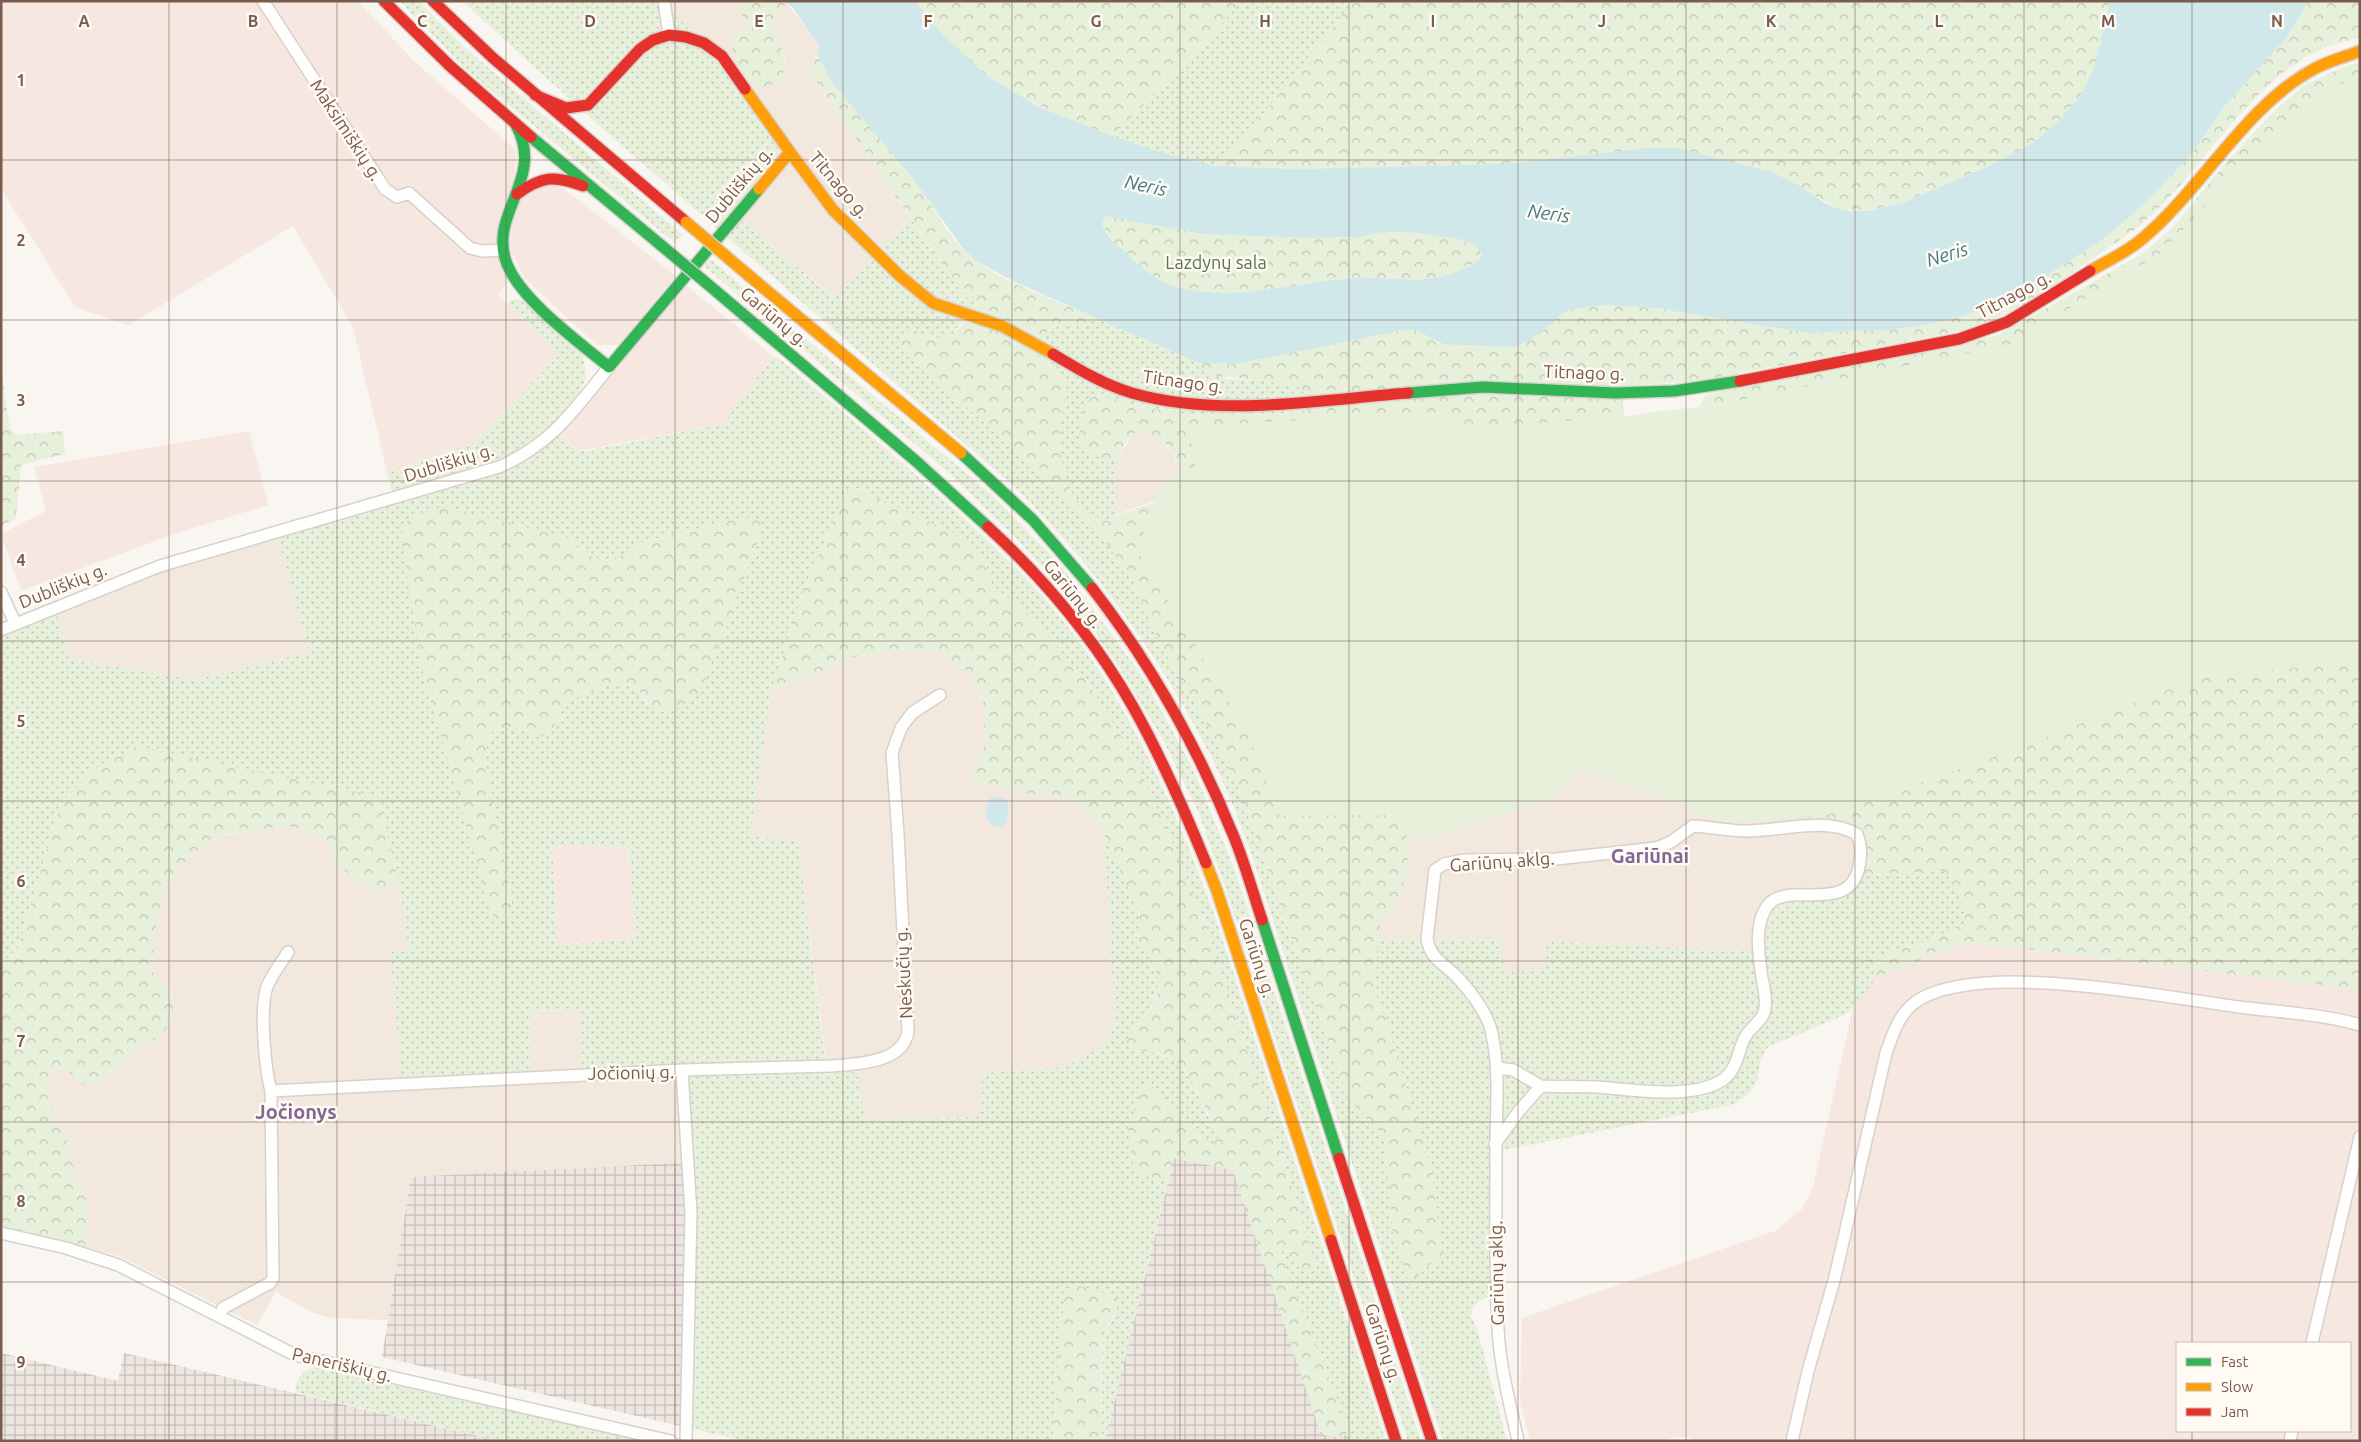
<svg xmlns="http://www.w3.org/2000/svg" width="2361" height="1442" font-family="Ubuntu,sans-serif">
<defs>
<pattern id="industrial-grid" width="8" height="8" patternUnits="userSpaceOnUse" patternTransform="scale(1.25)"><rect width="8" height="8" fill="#ede5e0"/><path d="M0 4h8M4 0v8" fill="none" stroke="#c5bdb8"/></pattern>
<pattern id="grass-dots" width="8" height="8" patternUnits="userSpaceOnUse" patternTransform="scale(1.25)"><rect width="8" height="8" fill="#e7f0db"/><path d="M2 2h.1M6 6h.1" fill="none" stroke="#c0c6b4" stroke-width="1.8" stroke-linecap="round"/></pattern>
<pattern id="forest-crowns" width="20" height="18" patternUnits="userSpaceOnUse" patternTransform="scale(1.25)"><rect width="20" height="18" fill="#e7f0db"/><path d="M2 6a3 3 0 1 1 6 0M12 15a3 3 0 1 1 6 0" fill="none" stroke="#c0c6b4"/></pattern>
</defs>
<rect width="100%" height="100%" fill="#f9f5f0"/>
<path fill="#f2e8de" d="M661 1H736L746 24 731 43 784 71 785 60 775 28 774 18 787 3 820 47 818 56 813 58 811 74 910 218 835 297 727 209 778 148Z
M1139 431 1154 435 1173 453 1178 468 1173 488 1159 499 1117 514V460L1133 434Z
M278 537 309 652 195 680 69 659 57 614 157 574 215 553Z
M916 649 942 654 971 674 983 700 985 743 975 766 1024 793 1061 796 1076 803 1089 815 1104 835 1115 1021 1110 1036 1100 1047 1065 1067 983 1073 981 1117 863 1119 828 1075 798 841 749 837 771 692 858 656Z
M1566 758 1753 810 1854 826 1865 837 1867 853 1857 888 1846 896 1785 903 1778 906 1769 918 1765 952 1545 941V970L1503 972 1499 938 1378 939 1380 926 1401 893 1408 866 1407 838 1409 810Z
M286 826 305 830 320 838 331 848 342 868 386 891 399 883 409 949 390 951 531 1073 530 1011 581 1010 687 1065 695 1162 411 1177 388 1320 332 1318 313 1313 276 1292 257 1325 118 1256 87 1247 89 1209 85 1195 76 1181 68 1142 46 1094 49 1076 59 1067 64 1068 82 1084H98L125 1060 146 1046 174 995 162 985 152 971 155 921 163 893 182 863 206 844 222 836Z"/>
<path fill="#f6e8e1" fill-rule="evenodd" d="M1 1H358L414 61 515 149 516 154 507 283 498 295 559 355 476 442 387 472 353 327 293 226 129 325 75 307 2 190Z
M555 182 676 276 618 345H597L525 279 509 247 516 209 525 194Z
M685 284 773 356 723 424 578 451 559 436Z
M249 431 268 505 174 534 21 591 1 534 46 511 34 467Z
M552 844 628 847 636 939 558 945Z
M1962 944 2018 948 2360 990V1441H1700L1688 1437H1674L1662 1441H1530L1520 1403 1522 1318 1775 1231 1802 1209 1813 1187 1853 1008 1877 977ZM2177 1343H2350V1431H2177Z"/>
<path fill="url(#industrial-grid)" d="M1174 1158 1233 1170 1321 1434 1337 1437 1346 1435 1348 1441H1105Z
M695 1162 693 1429 382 1357 411 1177Z
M1 1353 118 1381 124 1353 499 1441H1Z"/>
<path fill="url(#grass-dots)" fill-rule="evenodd" d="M400 1H419L462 45 683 235 674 242 463 67Z
M462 1H661L715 54 779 147 727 209 834 297 910 218 963 294 976 304 951 336 940 339 914 331C905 335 899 338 900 349L984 422 1090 521 1134 582 1159 642 1203 717 1235 779 1349 1100 1376 1126 1385 1143 1393 1234 1412 1289C1420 1274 1424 1264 1442 1261L1432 1171 1375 986 1378 939 1500 938 1504 972 1545 970V941L1765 952C1768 933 1764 912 1785 903L1846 896 1857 888 1862 875 1946 871 1965 908V926L1869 960 1877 977 1853 1008 1846 1014 1768 1047C1750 1072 1770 1086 1731 1105L1489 1153V1296L1474 1305 1471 1315 1478 1332 1507 1441H1443L1249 847C1237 815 1225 783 1209 753 1159 654 1095 568 1018 490L596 123Z
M1241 1H1354L1263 114 1216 166 1170 155 1112 136 1202 47Z
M710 259 992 495 1062 567 1143 677 1193 769 1235 871 1421 1441H1408L1224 884 1198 811 1162 738 1119 667 1072 600 1018 540 948 472 704 266Z
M515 299 521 300C532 310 577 346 582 356 590 373 584 387 574 402 532 463 459 474 392 493L387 472 476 442 559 355 506 303Z
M1090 315 1199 363 1204 370 1227 379 1263 380 1300 387 1303 390 1307 409 1300 412 1232 416 1181 414 1140 406 1106 461 1117 460V514L1110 521C1069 517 1059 464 1060 429 1060 415 1066 390 1060 376 1057 369 1046 364 1041 357 1043 340 1046 322 1067 324 1074 325 1079 327 1086 324Z
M773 356 782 361C841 410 900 460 957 512 1003 554 1049 598 1085 650 1142 731 1180 822 1214 914L1386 1441H1348L1346 1435 1348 1427 1281 1255 1283 1250 1297 1266 1317 1268 1278 1143 1205 923 1167 830 1131 753 1086 680 1024 610 989 583V574L858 488 848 489 804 588 771 692 750 836 798 841 827 1075 858 1072 864 1119 981 1117 983 1073 1065 1067 1100 1047 1110 1036 1115 1021 1104 835C1115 859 1132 888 1139 913 1143 923 1134 937 1139 947 1141 950 1146 952 1148 955 1168 979 1156 1003 1138 1023L1158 1054 1178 1062 1192 1081 1218 1137 1214 1143H1204L1157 1089 1143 1175 1168 1181 1105 1441H1101L1103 1337 1116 1313 1070 1287 1065 1292 1059 1347 1053 1441H745L693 1429 695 1162 687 1065 582 1071 581 1010 531 1011V1073L402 1080 390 951 409 949 399 883 377 796 96 768 60 805 19 946 4 963H1V638L57 614 69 659 195 680 309 652 278 537 498 474 529 460 559 436 578 451H585L723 424ZM448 508 571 539 588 555 606 560 627 554 643 542 745 517 648 706C644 699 641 692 634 687 617 677 574 695 563 708 558 715 555 726 551 733L539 737C518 728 513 723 491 733L488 740 485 759 512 901 511 912 507 919 420 510ZM552 845 628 847 636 939 558 945Z
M315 1367 645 1441H499L295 1392C298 1378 300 1371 315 1367Z"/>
<path fill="url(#forest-crowns)" d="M736 1H784L787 3 774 18C776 44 804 85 758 87 744 73 735 62 731 43L746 24Z
M915 1H1241L1202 47 1112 136C1069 119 1025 103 987 76 959 56 936 27 915 1Z
M1354 1H2110L2094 69 2080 97 2057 122 2033 143 1993 164 1905 202 1869 211 1839 209 1772 172 1649 149 1505 164 1298 169 1216 166 1263 114Z
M2308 1H2360V38C2262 53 2214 161 2145 221 2133 232 2118 241 2105 250 2067 277 2027 304 1985 324 1973 329 1958 331 1945 334L1699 381 1621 386 1625 417 1690 427 1705 395 1999 335 2144 253 2174 226 2225 164 2274 111 2303 86 2341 68 2360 62V990L2018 948 1962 944 1877 977 1868 960 1965 926V908L1945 871 1862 875C1867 852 1871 844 1854 826L1790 820 1783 802 1592 758 1409 810 1407 838 1408 866 1401 893 1380 926 1375 986 1432 1171 1442 1261C1425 1262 1418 1275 1412 1290L1393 1234 1385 1143 1376 1126 1349 1100 1235 779 1203 717 1159 642 1134 582 1090 521 984 422 900 349V342L909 331C918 330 924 334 932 337 953 345 966 319 976 304L963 294 811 74 808 63 818 56C844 103 879 135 912 176 932 202 949 242 976 261 1010 285 1052 299 1090 315L1086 324C1060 334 1047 307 1041 357 1048 367 1062 373 1065 386 1067 400 1061 415 1060 428 1058 462 1070 517 1110 521 1127 506 1161 508 1173 487 1179 478 1179 464 1174 454 1169 445 1144 425 1133 434 1126 439 1121 452 1117 460L1106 461 1090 452 1081 442 1079 435 1087 400 1098 395C1126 402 1153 410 1181 413 1220 418 1260 415 1300 412L1307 409 1303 390 1300 387 1263 380 1213 376 1203 370 1199 363 1237 364 1404 330H1414L1427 337 1531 340 1563 313 1579 308 1607 305 1656 308 1808 333 1892 330 1945 321 1998 305 2028 288 2106 237 2145 203 2191 155 2223 108 2288 36Z
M1105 215 1201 234 1307 238 1359 237 1385 232H1409L1454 238 1474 244 1482 254C1479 267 1445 276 1433 278 1409 282 1382 277 1357 278 1299 281 1235 304 1177 287 1151 280 1135 261 1116 244 1109 237 1098 225 1105 215Z
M1 381 3 382 10 429 17 435 63 431 65 454 21 465 16 519 1 526Z
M853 487 965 538 983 556 989 574V583L1024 610 1086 680 1132 753 1167 830 1205 923 1278 1143 1317 1268 1308 1271 1297 1266 1283 1250 1281 1255 1348 1427 1346 1435 1337 1437 1321 1435 1233 1170 1174 1158 1168 1181 1143 1175 1133 1164 1128 1128 1141 1092 1148 1086 1157 1088 1204 1143H1214L1218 1137C1210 1119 1192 1072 1177 1062 1163 1053 1144 1051 1128 1047L1127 1041 1138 1023 1152 1007 1159 989 1156 970 1148 955 1139 947 1138 938 1140 914 1104 835 1089 815 1076 803 1061 796 1024 793 973 782 975 766 985 743 983 700 971 674 942 654 916 649 858 656 771 692 804 588 848 489Z
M448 507 571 539 588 555 606 560 627 554 643 542 745 517 758 520 763 527 701 692C690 700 678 711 664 712 646 712 646 693 633 686 616 678 573 695 563 709 557 715 555 726 551 733L539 737C519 728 513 722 491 733L488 740 485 759 512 901 511 912 507 919 499 921 491 914 423 673 401 537C410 508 420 510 448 507Z
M136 746 377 796 399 883C395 885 390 890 386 890 372 893 352 878 343 869 328 852 331 839 304 830 286 823 267 829 248 832 240 833 230 833 222 836 211 839 202 847 193 854 157 884 155 928 152 971 163 986 173 991 177 1008L164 1033 125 1060 98 1084 89 1086 82 1084 64 1068 59 1067 49 1076 46 1094 68 1142 76 1181 85 1195 89 1209 87 1247 1 1227V963L11 956 19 946 60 805 96 768Z
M1076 1285 1116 1296C1122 1314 1105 1322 1103 1339 1100 1372 1102 1407 1101 1441H1053L1059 1347 1065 1292 1070 1287Z"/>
<path fill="#e7f0db" d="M2360 75V667L2344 662 2195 679 2006 753 1827 815 1722 823 1650 791 1577 770 1561 792 1530 805 1415 842 1390 815 1280 816 1245 727 1138 552 1148 518 1166 478 1195 466 1197 451 1185 435 1202 426 1433 412 1464 428 1625 417 1654 412 1716 405 2010 344 2161 253 2303 102Z"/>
<path fill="#d0e8ea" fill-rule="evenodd" d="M784 1H915L944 36 986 75 1037 106 1112 136 1170 155 1216 166 1298 169 1505 164 1649 148H1677L1772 172 1800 186 1825 203 1839 209 1850 211H1869L1905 202 1993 164 2033 143 2057 122 2080 97 2094 69 2110 1H2308L2288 36 2223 108 2191 155 2145 203 2106 237 2028 288 1998 305 1945 321 1892 330 1808 333 1656 308 1607 305 1579 308 1563 313 1531 340 1514 347 1444 344 1414 330H1404L1237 364 1199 363 1015 282 976 261 964 250 912 177 833 84 818 56 820 47 792 7ZM1105 216 1201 234 1307 238 1359 237 1385 232H1409L1454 238 1474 244 1482 254C1479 267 1445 276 1433 278 1409 282 1382 277 1357 278 1299 281 1236 303 1177 287 1151 280 1135 261 1116 244 1109 238 1098 226 1105 216Z
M1000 797 1006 800 1009 808 1006 823 1000 827 991 825 985 814 990 798Z"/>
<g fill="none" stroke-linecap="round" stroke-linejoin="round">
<g stroke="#d7d1cb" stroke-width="14">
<path id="street" d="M263 1 385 189 397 197 409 193 470 248 482 251 503 250
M664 1 669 35
M1 592 15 623
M1 630 160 566 499 467C552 444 574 410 609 367
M1497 1068 1513 1070 1541 1086
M682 1070 691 1213 686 1441
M271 1091 682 1070 832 1066C857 1064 904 1063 908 1031L898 834 892 753 901 728 912 713 940 695
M1495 1144 1519 1111 1541 1086C1560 1087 1579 1086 1598 1087 1631 1090 1696 1100 1724 1079 1737 1069 1738 1052 1744 1039 1749 1029 1758 1024 1763 1015 1768 1005 1764 988 1762 978 1759 957 1753 922 1769 904 1790 881 1849 915 1859 867 1861 855 1862 846 1857 834 1826 816 1781 831 1747 831 1729 831 1711 827 1693 826L1671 842 1656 848 1556 859 1464 860 1444 864 1435 870 1427 939C1430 957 1442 963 1454 974 1469 989 1488 1013 1492 1034 1501 1076 1495 1120 1496 1163 1496 1218 1495 1274 1498 1329 1500 1367 1510 1404 1518 1441
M1 1233 66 1248 118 1265 295 1355 671 1441
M220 1316 223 1308 270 1283 273 1278 271 1091C265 1069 260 1012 266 990 270 976 281 964 288 952
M2312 1343 2360 1137
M1792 1441 1808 1371 1835 1277 1886 1053C1893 1034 1899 1013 1917 1001 1980 960 2164 997 2239 1007 2277 1012 2324 1014 2360 1025
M2290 1441 2292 1431"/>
</g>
<g stroke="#d9d2cb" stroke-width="14">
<path id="fast" d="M516 125C546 180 487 213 507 264 521 300 579 342 609 367
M531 137 662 246
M717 292 917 462 988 527
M609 367 759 189
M1408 393 1483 387 1615 393 1674 391 1740 381
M961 453 1033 520 1092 588
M1262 920 1339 1158"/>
</g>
<g stroke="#d9d2cb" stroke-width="14">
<path id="slow" d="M745 89 790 152
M759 189 790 152 833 210 900 276 933 303 1002 326 1053 354
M741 269 961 453
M2090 271C2107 261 2127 252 2142 239 2202 189 2246 105 2314 69 2328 61 2345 57 2360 51
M1206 863 1217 891 1331 1240"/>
</g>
<g stroke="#d9d2cb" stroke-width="14">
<path id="jam" d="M384 1 450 66 531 137
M433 1 493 58 686 222
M535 95 566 108 588 105 640 49 653 40 669 35 686 37 704 43 722 56 745 89
M517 194C542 176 555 175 583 186
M1053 354C1078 369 1104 385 1132 393 1219 418 1318 400 1408 393
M1740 381 1959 339 2007 322 2090 271
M988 527C1043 578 1095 640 1132 705 1161 756 1184 809 1206 863
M1092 588C1151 664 1198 748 1234 837 1245 864 1253 893 1262 920
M1339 1158 1432 1441
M1331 1240 1396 1441"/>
</g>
<use href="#street" stroke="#fefefd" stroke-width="11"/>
<use href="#fast" stroke="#30b455" stroke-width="11"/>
<use href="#slow" stroke="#ff9f0a" stroke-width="11"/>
<use href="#jam" stroke="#e5322d" stroke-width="11"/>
<g stroke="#dad1cc" stroke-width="14" stroke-linecap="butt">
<path id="fast-bridge" d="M662 246 717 292"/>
</g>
<g stroke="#dad1cc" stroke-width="14" stroke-linecap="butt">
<path id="slow-bridge" d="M686 222 741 269"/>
</g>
<use href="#fast-bridge" stroke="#30b455" stroke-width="11"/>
<use href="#slow-bridge" stroke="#ff9f0a" stroke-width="11"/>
</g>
<path fill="none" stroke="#7a5c4d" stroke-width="1" stroke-opacity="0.55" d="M169 1V1441M337 1V1441M506 1V1441M675 1V1441M843 1V1441M1012 1V1441M1180 1V1441M1349 1V1441M1518 1V1441M1686 1V1441M1855 1V1441M2024 1V1441M2192 1V1343M1 160H2360M1 320H2360M1 481H2360M1 641H2360M1 801H2360M1 961H2360M1 1122H2360M1 1282H2360M2192 1431V1441"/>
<g text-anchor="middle" stroke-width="5" stroke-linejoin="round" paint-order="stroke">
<g font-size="18" fill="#7a5c4d" stroke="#fffaf3">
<text transform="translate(346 130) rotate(57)" y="6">Maksimiškių g.</text>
<text transform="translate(739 185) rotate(-50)" y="6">Dubliškių g.</text>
<text transform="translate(839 185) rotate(50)" y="6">Titnago g.</text>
<text transform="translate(2014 295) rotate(-28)" y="6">Titnago g.</text>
<text transform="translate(774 317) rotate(40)" y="6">Gariūnų g.</text>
<text transform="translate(1584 373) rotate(2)" y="6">Titnago g.</text>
<text transform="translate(1183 382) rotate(8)" y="6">Titnago g.</text>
<text transform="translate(449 463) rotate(-17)" y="6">Dubliškių g.</text>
<text transform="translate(63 586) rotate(-22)" y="6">Dubliškių g.</text>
<text transform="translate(1073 594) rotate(51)" y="6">Gariūnų g.</text>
<text transform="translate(1502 862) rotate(-4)" y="6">Gariūnų aklg.</text>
<text transform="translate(1257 958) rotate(72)" y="6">Gariūnų g.</text>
<text transform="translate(904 973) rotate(-93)" y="6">Neskučių g.</text>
<text transform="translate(631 1073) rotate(-1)" y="6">Jočionių g.</text>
<text transform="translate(1497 1273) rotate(-91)" y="6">Gariūnų aklg.</text>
<text transform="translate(1383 1343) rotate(72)" y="6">Gariūnų g.</text>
<text transform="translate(342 1365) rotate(13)" y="6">Paneriškių g.</text>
</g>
<g font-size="18" fill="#537a41" stroke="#fffaf3">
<text x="1216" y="269">Lazdynų sala</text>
</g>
<g font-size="19" font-style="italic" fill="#437c86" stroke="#fffaf3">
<text transform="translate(1146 185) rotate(12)" y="7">Neris</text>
<text transform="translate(1549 213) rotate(8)" y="7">Neris</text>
<text transform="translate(1947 254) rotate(-17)" y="7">Neris</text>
</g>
<g font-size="20" font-weight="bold" fill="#846695" stroke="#fffaf3">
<text x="1650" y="863">Gariūnai</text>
<text x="296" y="1119">Jočionys</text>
</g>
</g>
<g font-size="16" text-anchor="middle" font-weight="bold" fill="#7a5c4d" stroke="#fffaf3" stroke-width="5" stroke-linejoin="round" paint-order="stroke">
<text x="84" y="27">A</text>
<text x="253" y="27">B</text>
<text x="422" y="27">C</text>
<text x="590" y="27">D</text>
<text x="759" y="27">E</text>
<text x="928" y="27">F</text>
<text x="1096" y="27">G</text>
<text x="1265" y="27">H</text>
<text x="1433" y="27">I</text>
<text x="1602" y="27">J</text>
<text x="1771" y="27">K</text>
<text x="1939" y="27">L</text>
<text x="2108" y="27">M</text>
<text x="2277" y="27">N</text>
<text x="21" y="86">1</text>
<text x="21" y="246">2</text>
<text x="21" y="406">3</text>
<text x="21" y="566">4</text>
<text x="21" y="727">5</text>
<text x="21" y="887">6</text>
<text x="21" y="1047">7</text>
<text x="21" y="1207">8</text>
<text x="21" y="1368">9</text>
</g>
<rect width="2361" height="1442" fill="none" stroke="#7a5c4d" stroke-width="5"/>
<rect x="2176" y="1342" width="175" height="90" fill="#fffaf3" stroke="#cabbb1"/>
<rect x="2186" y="1358" width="25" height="8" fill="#30b455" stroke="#cabbb1"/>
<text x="2221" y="1367" font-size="15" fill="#7a5c4d">Fast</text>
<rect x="2186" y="1383" width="25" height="8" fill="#ff9f0a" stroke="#cabbb1"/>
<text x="2221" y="1392" font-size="15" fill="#7a5c4d">Slow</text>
<rect x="2186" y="1408" width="25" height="8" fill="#e5322d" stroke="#cabbb1"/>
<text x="2221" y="1417" font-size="15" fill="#7a5c4d">Jam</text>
</svg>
